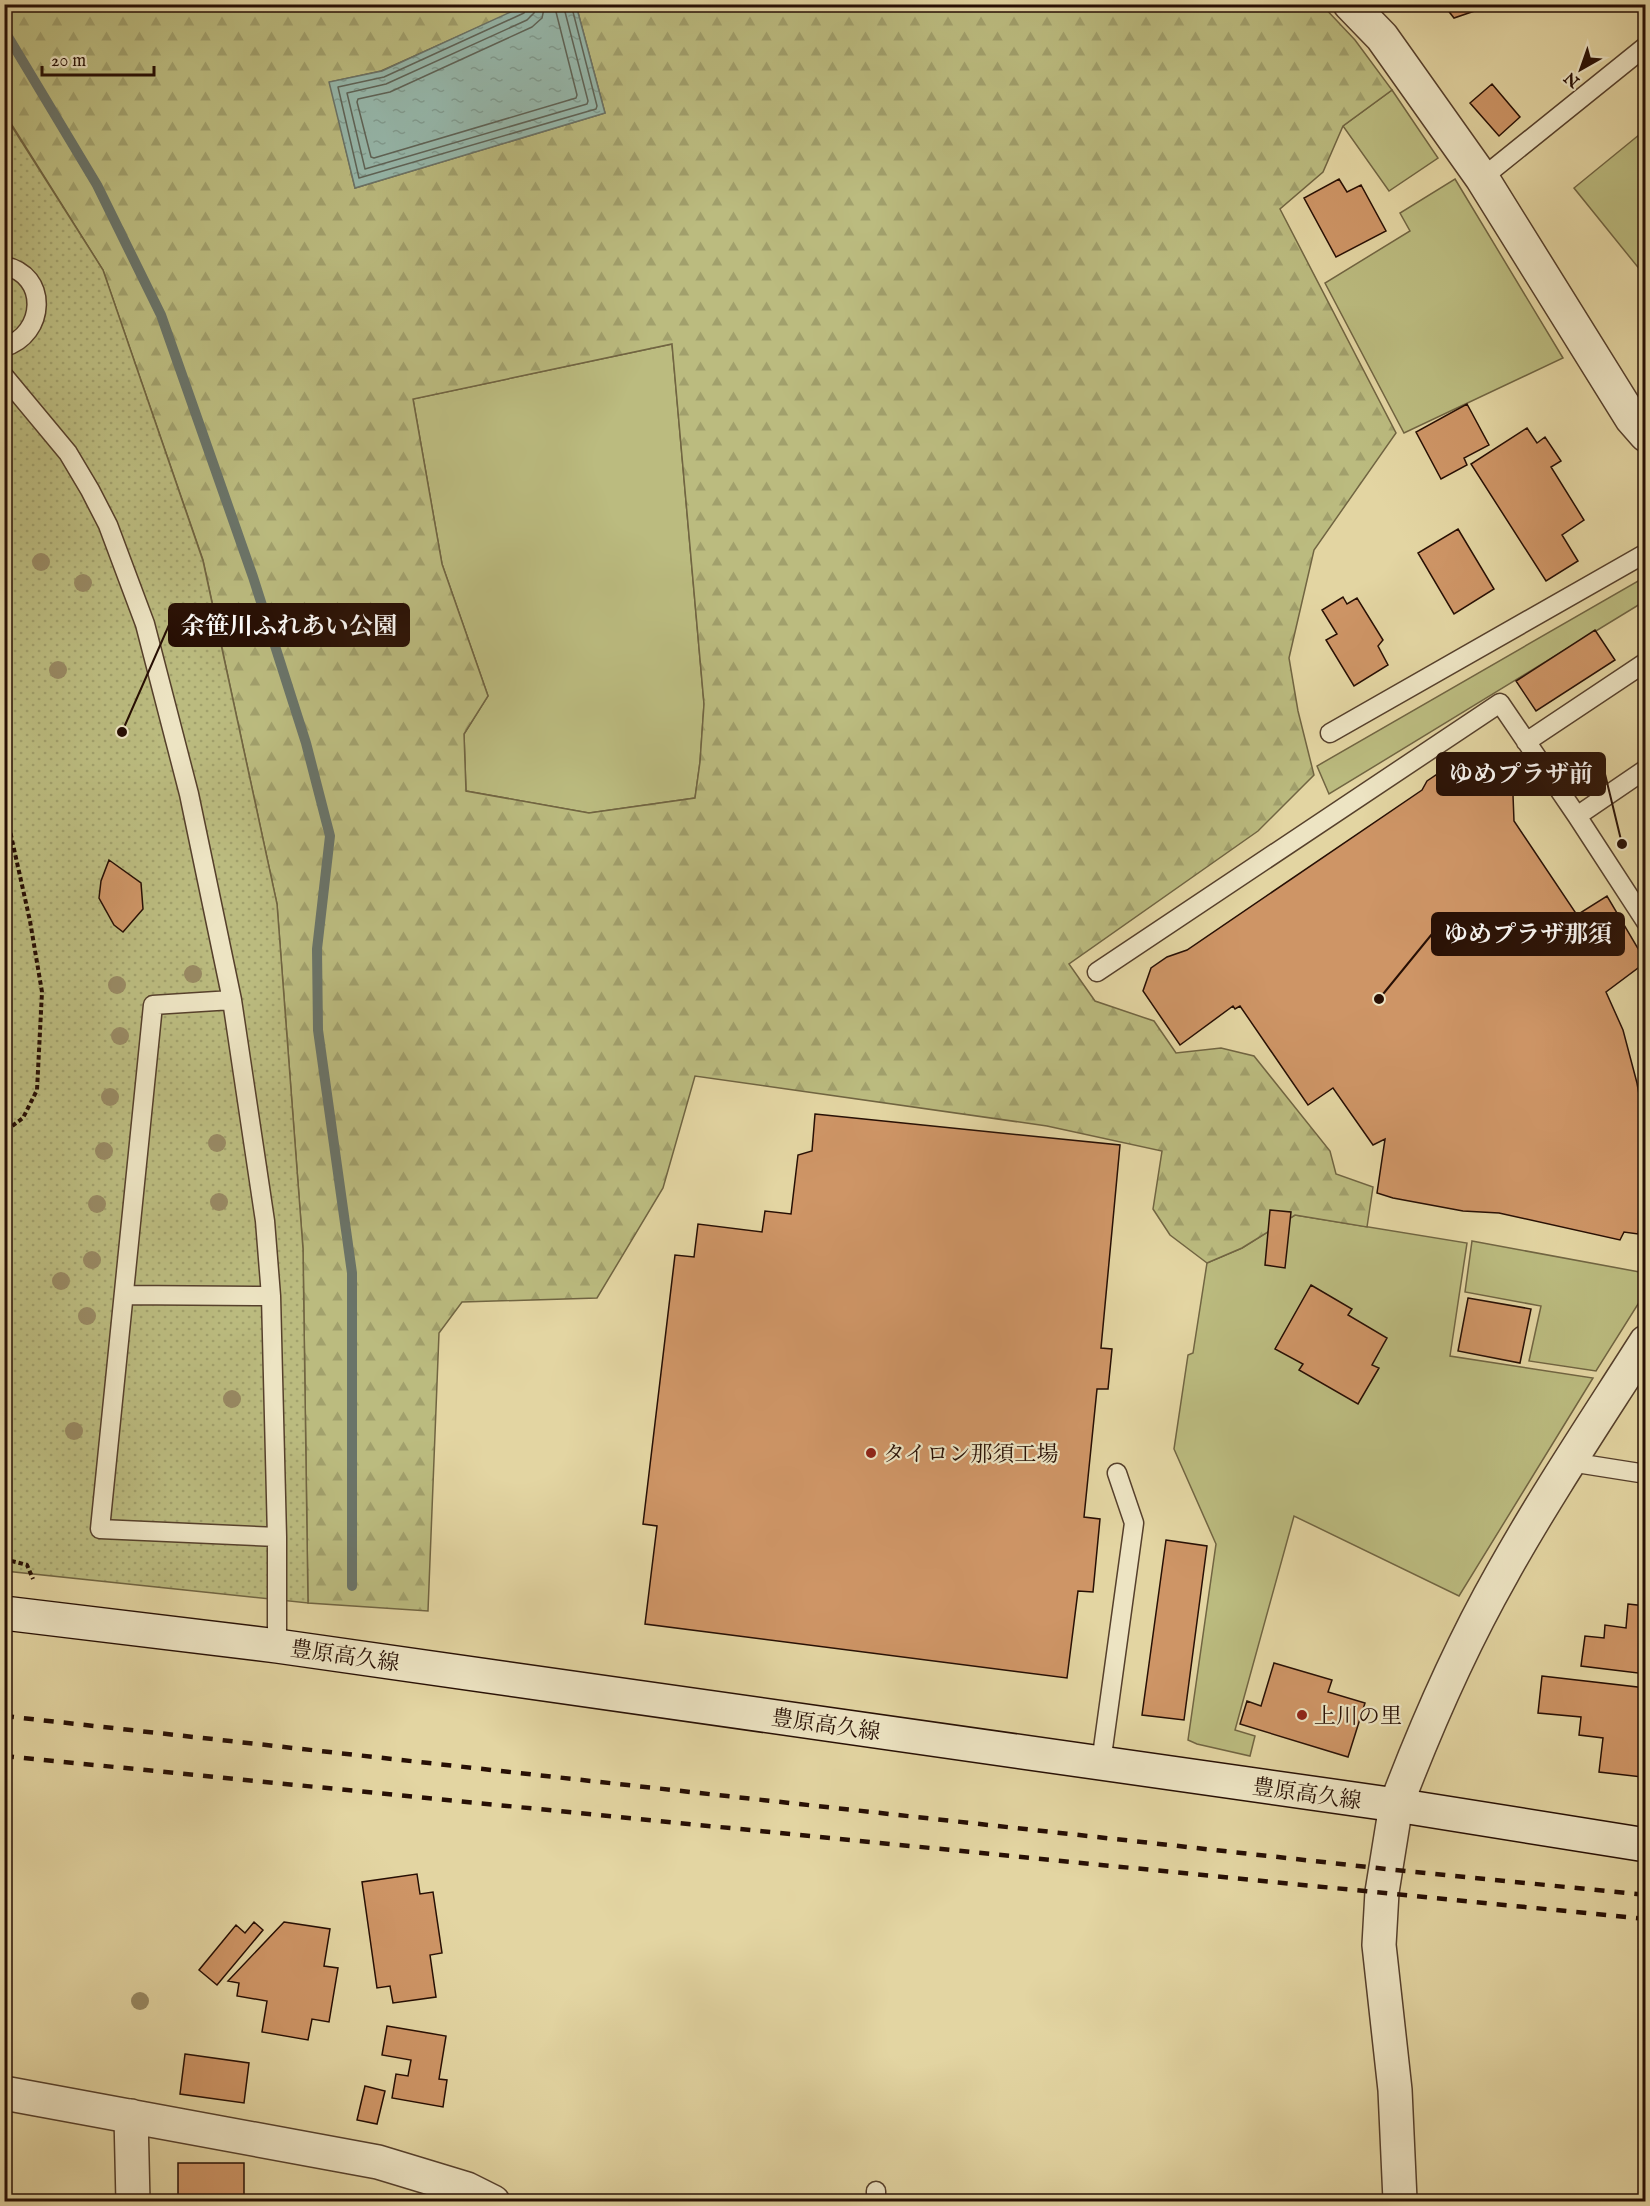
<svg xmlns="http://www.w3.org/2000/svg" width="1650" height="2206" font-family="'IM FELL English','Noto Serif JP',serif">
<defs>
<pattern id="forest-firs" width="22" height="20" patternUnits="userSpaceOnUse" patternTransform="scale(1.5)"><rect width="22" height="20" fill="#bbbb7f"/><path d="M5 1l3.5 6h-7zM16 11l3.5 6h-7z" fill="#a1a06c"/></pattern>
<pattern id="park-dots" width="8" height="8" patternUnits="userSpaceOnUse" patternTransform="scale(1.5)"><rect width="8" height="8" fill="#bbbb7f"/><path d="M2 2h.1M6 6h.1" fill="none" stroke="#a1a06c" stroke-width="1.8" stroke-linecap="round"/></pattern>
<pattern id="water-ripples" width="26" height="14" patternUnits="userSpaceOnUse" patternTransform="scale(1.5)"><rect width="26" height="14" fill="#96b8ac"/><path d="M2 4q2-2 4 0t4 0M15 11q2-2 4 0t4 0" fill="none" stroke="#819d92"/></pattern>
</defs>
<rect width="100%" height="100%" fill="#e3d5a2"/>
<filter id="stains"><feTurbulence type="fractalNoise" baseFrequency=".00333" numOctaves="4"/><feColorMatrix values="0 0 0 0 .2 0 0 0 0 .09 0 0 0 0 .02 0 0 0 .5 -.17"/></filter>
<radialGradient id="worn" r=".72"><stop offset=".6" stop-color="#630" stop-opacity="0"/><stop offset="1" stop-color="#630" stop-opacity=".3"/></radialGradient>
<path fill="#bbbb7f" stroke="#716542" stroke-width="1.5" d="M1392 90 1438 158 1389 191 1343 126Z
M1645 130V276L1574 188Z
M1455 179 1563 358 1404 433 1325 283 1410 231 1400 213Z
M672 344 704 704 700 762 695 798 589 813 466 791 464 734 488 696 442 564 413 399Z
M1645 577V601L1329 794 1317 766Z
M1295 1215 1467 1243 1450 1356 1593 1378 1459 1596 1294 1516 1235 1730 1255 1736 1250 1756 1197 1744 1188 1740 1216 1544 1174 1449 1188 1355 1193 1353 1207 1263 1242 1248Z
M1472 1241 1645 1273V1293L1596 1371 1529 1361 1541 1306 1465 1292Z"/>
<path fill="url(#forest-firs)" stroke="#716542" stroke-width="1.5" fill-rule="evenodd" d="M5 5H528L381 71 330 82 355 188 605 113 576 5H1322L1355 40 1392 90 1343 126 1323 172 1280 209 1396 433 1314 550 1289 658 1298 711 1314 775 1258 831 1069 964 1095 1001 1154 1021 1176 1053 1221 1048 1254 1056 1330 1151 1336 1174 1373 1187 1367 1227 1295 1215 1242 1248 1207 1263 1170 1235 1153 1209 1162 1151 1047 1126 695 1076 663 1188 597 1298 462 1302 439 1333 428 1611 308 1603 303 1249 277 904 203 560 103 270 5 114ZM672 344 704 704 700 762 695 798 589 813 466 791 464 734 488 696 442 564 413 399Z"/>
<path fill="url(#park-dots)" stroke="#716542" stroke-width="1.5" d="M4 114 103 270 203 561 277 904 303 1249 308 1603 5 1571Z"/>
<path fill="url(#water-ripples)" stroke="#6a7469" stroke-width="1.5" d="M528 4 576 5 605 113 355 188 329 82 382 71Z"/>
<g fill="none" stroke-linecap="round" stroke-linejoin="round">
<path stroke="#5e6458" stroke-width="1.5" d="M528 4 524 13 384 77 338 87 359 178 596 109 597 106 571 4
M536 4 534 13 527 20 386 84 347 93 365 169 587 104 588 101 563 4
M545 4 542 18 532 27 390 92 358 99 357 102 371 157 374 158 576 98 577 95 554 4"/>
<path stroke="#6a7469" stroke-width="10" d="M4 30 97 185 161 315 253 577 306 743 330 836 317 949 318 1030 352 1273V1586"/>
</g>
<path fill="#ce9566" stroke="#270f04" stroke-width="1.5" d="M1443 4H1495L1454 18Z
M1492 84 1520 117 1499 136 1470 103Z
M1339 179 1347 192 1361 185 1386 231 1336 257 1304 198Z
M1467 404 1489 445 1464 458 1467 465 1441 479 1416 432Z
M1527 428 1537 443 1545 437 1561 461 1551 467 1584 520 1562 535 1578 561 1546 581 1471 464Z
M1458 529 1494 589 1454 614 1418 553Z
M1343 597 1347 604 1357 598 1383 640 1378 646 1388 665 1354 686 1326 640 1337 634 1322 610Z
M1595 630 1615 660 1536 711 1516 681Z
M1469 763 1493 771 1504 780 1513 795 1514 821 1577 915 1607 896 1646 962 1606 992 1623 1030 1637 1083 1645 1128 1646 1183 1638 1234 1624 1232 1620 1240 1499 1213 1463 1211 1393 1198 1377 1193 1385 1139 1373 1145 1333 1088 1308 1105 1240 1006 1235 1009 1233 1006 1180 1045 1143 991 1151 968 1167 957 1187 950 1422 790 1427 781 1436 775 1456 764Z
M109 860 141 883 143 909 123 932 114 925 99 898 101 881Z
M815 1114 1120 1145 1101 1348 1112 1349 1108 1389H1097L1084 1517 1100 1519 1093 1592 1078 1591 1067 1678 645 1624 657 1526 643 1524 675 1255 694 1257 698 1224 762 1232 765 1211 791 1214 798 1155 812 1151Z
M1270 1210 1291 1212 1285 1268 1265 1265Z
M1311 1285 1352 1309 1348 1315 1387 1338 1372 1365 1379 1368 1358 1404 1299 1370 1303 1364 1275 1349Z
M1468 1298 1531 1309 1520 1363 1458 1351Z
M1166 1540 1207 1546 1184 1720 1142 1715Z
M1628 1604 1646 1606V1674L1581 1666 1585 1636 1604 1638 1605 1625 1626 1628Z
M1274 1663 1332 1680 1328 1692 1365 1703 1348 1757 1240 1724 1247 1701 1261 1706Z
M1542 1676 1646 1688V1747L1642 1777 1599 1772 1603 1738 1579 1735 1581 1717 1538 1713Z
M417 1874 420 1894 433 1892 442 1953 430 1955 436 1997 393 2003 390 1986 377 1988 362 1882Z
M254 1922 263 1930 217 1985 199 1970 236 1925 245 1933Z
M284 1922 330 1929 324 1966 338 1968 329 2022 312 2019 308 2040 262 2032 267 2001 237 1996 239 1983 228 1981Z
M387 2026 446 2036 439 2079 447 2080 443 2107 392 2098 396 2074 408 2076 411 2060 382 2055Z
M185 2054 249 2063 244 2103 180 2094Z
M365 2086 385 2091 377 2124 357 2120Z
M178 2163H244V2202H178Z"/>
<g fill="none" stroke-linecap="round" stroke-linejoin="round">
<g stroke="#56402c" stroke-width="21">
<path id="service" d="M1482 178 1646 46
M4 266C49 274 46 335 4 347
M4 376 68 453 90 490 108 525 145 624 189 794 232 1000 265 1221 271 1296 277 1537V1646
M1330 733 1646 553
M1526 742 1646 662
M1577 816 1646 769
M1097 972 1500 703 1577 816 1646 922
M232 1000 153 1005 100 1529 277 1537
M124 1295 271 1296
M1570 1462 1646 1474
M1101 1763 1134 1523 1117 1473
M876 2202V2191"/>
</g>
<g stroke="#56402c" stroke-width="36">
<path id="minor" d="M1350 4 1382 37 1482 178 1632 419 1646 435
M1396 1805 1382 1892 1379 1945 1395 2090 1400 2200
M4 2093 378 2162 467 2189 493 2202
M131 2116 133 2202"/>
</g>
<g stroke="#56402c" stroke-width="36">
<path id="tertiary" d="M1396 1805C1426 1726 1460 1648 1502 1574 1546 1495 1597 1419 1646 1342"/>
</g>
<g stroke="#270f04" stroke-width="36">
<path id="secondary" d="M4 1613 277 1646 1396 1805 1646 1845"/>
</g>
<path stroke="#270f04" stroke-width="4" stroke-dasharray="4.5 3" stroke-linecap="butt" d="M4 804 30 921 42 992 37 1090 23 1118 4 1132
M4 1559 27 1565 33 1579"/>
<use href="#service" stroke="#ede4c3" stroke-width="18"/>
<use href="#minor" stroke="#ede4c3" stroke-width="33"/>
<use href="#tertiary" stroke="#ede4c3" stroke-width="33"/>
<use href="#secondary" stroke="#ede4c3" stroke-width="33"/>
<path stroke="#270f04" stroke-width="4.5" stroke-dasharray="10 10" stroke-linecap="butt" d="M4 1716 1386 1869 1646 1895
M4 1756 1646 1919"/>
</g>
<g fill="#988963">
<circle cx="41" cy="562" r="9"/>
<circle cx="83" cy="583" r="9"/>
<circle cx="58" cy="670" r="9"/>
<circle cx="193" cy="974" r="9"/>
<circle cx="117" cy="985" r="9"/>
<circle cx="120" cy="1036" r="9"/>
<circle cx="110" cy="1097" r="9"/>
<circle cx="217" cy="1143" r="9"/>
<circle cx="104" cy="1151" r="9"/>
<circle cx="219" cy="1202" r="9"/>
<circle cx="97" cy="1204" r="9"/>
<circle cx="92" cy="1260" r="9"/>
<circle cx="61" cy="1281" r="9"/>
<circle cx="87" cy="1316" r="9"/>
<circle cx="232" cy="1399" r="9"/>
<circle cx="74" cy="1431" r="9"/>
<circle cx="140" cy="2001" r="9"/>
</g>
<g fill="#8f2418" stroke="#ede4c3" stroke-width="2">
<circle cx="871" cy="1453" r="6"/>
<circle cx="1302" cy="1715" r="6"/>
</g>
<g text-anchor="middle" stroke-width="4.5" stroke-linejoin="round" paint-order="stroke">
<g font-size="22" fill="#270f04" stroke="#ede4c3" text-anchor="start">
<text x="883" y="1461">タイロン那須工場</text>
<text x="1314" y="1723">上川の里</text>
</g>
<g font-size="22" fill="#270f04" stroke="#ede4c3">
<text transform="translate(345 1655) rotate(8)" y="8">豊原高久線</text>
<text transform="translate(826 1724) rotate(8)" y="8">豊原高久線</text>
<text transform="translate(1307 1793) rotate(8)" y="8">豊原高久線</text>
</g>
</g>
<path fill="none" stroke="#270f04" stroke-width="2" d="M122 732L169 625M1622 844L1605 774M1379 999L1432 934"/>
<g fill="#270f04" stroke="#ede4c3" stroke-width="2">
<circle cx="122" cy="732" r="6"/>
<circle cx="1622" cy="844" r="6"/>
<circle cx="1379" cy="999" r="6"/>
</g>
<g fill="#270f04" stroke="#270f04" stroke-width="2">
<rect x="169" y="604" width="240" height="42" rx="6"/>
<rect x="1437" y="753" width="168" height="42" rx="6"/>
<rect x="1432" y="913" width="192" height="42" rx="6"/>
</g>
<g font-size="24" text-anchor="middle" font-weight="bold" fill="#fff">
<text x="289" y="634">余笹川ふれあい公園</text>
<text x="1521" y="782">ゆめプラザ前</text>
<text x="1528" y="942">ゆめプラザ那須</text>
</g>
<rect width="1650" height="2206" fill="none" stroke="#e3d5a2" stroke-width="24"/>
<rect x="6" y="6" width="1638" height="2194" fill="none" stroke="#270f04" stroke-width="3"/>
<rect x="12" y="12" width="1626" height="2182" fill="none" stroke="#270f04" stroke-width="1.5"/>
<g transform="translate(1581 69) rotate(220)" stroke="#ede4c3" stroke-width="4.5" paint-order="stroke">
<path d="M0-4.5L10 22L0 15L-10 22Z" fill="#270f04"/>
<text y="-9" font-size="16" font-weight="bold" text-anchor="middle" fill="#270f04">N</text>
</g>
<path d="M42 66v9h112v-9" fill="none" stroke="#270f04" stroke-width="3"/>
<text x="51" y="66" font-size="18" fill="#270f04" stroke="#ede4c3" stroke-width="4.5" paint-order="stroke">20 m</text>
<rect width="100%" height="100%" filter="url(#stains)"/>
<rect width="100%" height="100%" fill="url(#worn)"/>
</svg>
